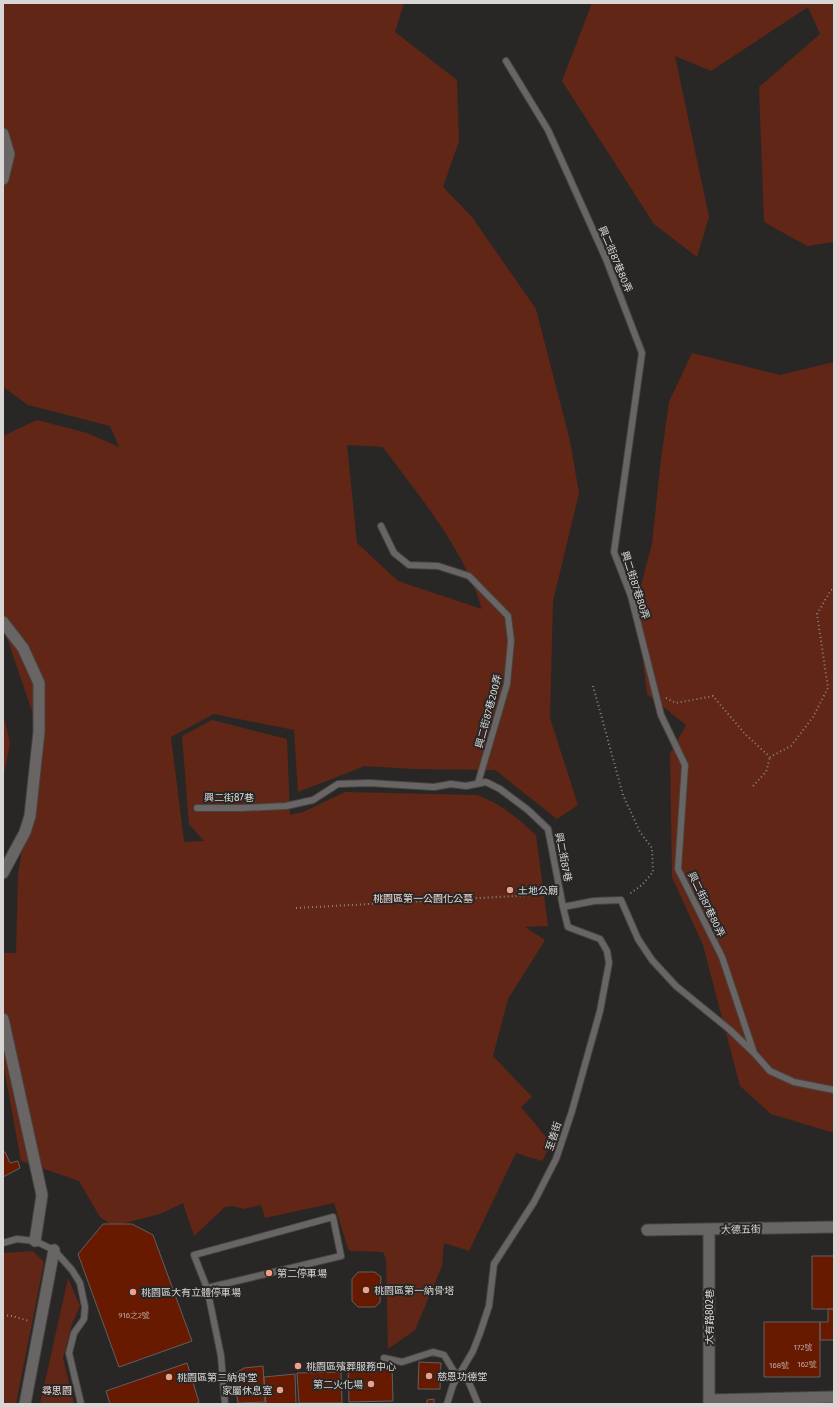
<svg xmlns="http://www.w3.org/2000/svg" width="837" height="1407" font-family="'Fira Sans','Noto Sans TC',sans-serif">
<rect width="100%" height="100%" fill="#292726"/>
<path fill="#612616" fill-rule="evenodd" d="M3 3H404L395 32 457 80 459 141 443 187 472 217 536 309 570 441 579 493 553 601 550 718 578 805 557 819 495 770 413 769 365 766 298 792 294 730 214 714 171 737 184 842 204 841 189 824 182 736 212 720 287 739 290 815 303 812 345 792 476 795C502 804 516 817 536 835L548 926 525 927 545 940 508 999 493 1056 532 1097 521 1107 547 1138 548 1150 542 1161 516 1153 469 1251 444 1243 442 1266 415 1330 388 1349 386 1259 383 1252 351 1251 348 1249 334 1203 265 1218 261 1205 244 1209 232 1206 225 1207 194 1236 183 1203 160 1214 113 1226 100 1217 79 1181 21 1161 3 1062V953H16L18 875 40 734 8 641 3 631V436L37 420 87 433 119 447 110 426 28 405 3 387ZM347 445 383 447C420 498 464 548 482 609L398 581 357 543Z
M592 3H834V242L807 246 764 222 759 87 820 34 808 7 711 71 675 56 709 217 697 257 654 224 562 81Z
M692 353 780 375 834 362V1133L771 1114 740 1086 703 945 672 877 670 754 686 725 647 694 636 604 652 544 661 459 669 402Z
M3 713 10 743 3 780Z
M33 1251 44 1262 16 1404H3V1253Z
M68 1278 80 1306 72 1324 63 1358 74 1404H40Z"/>
<path fill="#681a01" stroke="#625f5e" d="M3 1152H5L10 1163 18 1161 20 1168 3 1177Z
M103 1224H132L153 1235 192 1341 119 1367 78 1254Z
M812 1256H834V1309H812Z
M358 1272H375L381 1277 380 1302 375 1307H358L352 1301V1279Z
M828 1309H834V1340H820V1322H828Z
M764 1322H820V1377H764Z
M419 1362 441 1363 440 1389H418Z
M187 1363 199 1402 195 1404H110L106 1391Z
M392 1365 393 1401 349 1402 348 1366Z
M263 1366 265 1402 238 1403 234 1374 244 1368Z
M341 1372 342 1403H299L297 1373Z
M295 1374 296 1404H266L264 1377Z
M434 1399V1404H427V1400Z"/>
<g fill="none" stroke-linecap="round" stroke-linejoin="round">
<g stroke="#464443" stroke-width="8">
<path id="service" d="M506 61 548 130 606 259 642 353 614 552 631 596 661 715 685 765 678 869 722 957 754 1053
M381 526 394 553 409 565 438 566 469 576 508 616 511 641 507 684 478 783
M197 808H242L286 806 313 800 338 784 369 783 434 787 451 784 466 786 486 782 500 789 528 810 548 829 563 907 594 901 621 900 638 939 652 960 676 986 730 1030 754 1053 770 1071 794 1082 834 1090
M3 1243 17 1239 35 1241 54 1250 72 1270 80 1283 85 1307 84 1319 74 1333 69 1353 81 1404
M207 1288 341 1256 333 1217 194 1255 207 1288 221 1356 225 1404
M384 1358 402 1362 433 1352 444 1355 458 1378 468 1380 478 1404
M447 1404 453 1385 473 1351 480 1333 489 1306 494 1264 534 1202 556 1159 572 1111 600 1011 609 963 607 951 600 939 568 927 563 907"/>
</g>
<g stroke="#464443" stroke-width="13">
<path id="minor" d="M3 134 9 154 3 179
M3 622 23 648 39 683V732L30 816 25 832 3 873
M3 1019 42 1195 35 1241
M647 1230 834 1227
M709 1230V1404
M709 1400 834 1397
M25 1404 54 1250"/>
</g>
<path stroke="#898786" stroke-width="2" stroke-dasharray="1 3" stroke-linecap="butt" d="M593 686 623 795 640 832 652 848 653 872 642 885 628 895
M666 698 676 703 713 696 745 734 770 757 791 746 813 717 828 688 817 614 831 590 834 589
M753 786 766 772 770 757
M296 908 552 894
M3 1315 12 1316 29 1321"/>
<use href="#service" stroke="#696565" stroke-width="6"/>
<use href="#minor" stroke="#696565" stroke-width="11"/>
</g>
<g fill="#f49e86" stroke="#292726" stroke-width="1.5">
<circle cx="510" cy="890" r="4"/>
<circle cx="269" cy="1273" r="4"/>
<circle cx="366" cy="1290" r="4"/>
<circle cx="133" cy="1292" r="4"/>
<circle cx="298" cy="1366" r="4"/>
<circle cx="429" cy="1376" r="4"/>
<circle cx="169" cy="1377" r="4"/>
<circle cx="371" cy="1384" r="4"/>
<circle cx="280" cy="1390" r="4"/>
</g>
<g text-anchor="middle" stroke-width="4" stroke-linejoin="round" paint-order="stroke">
<g font-size="8" fill="#bda8a1">
<text x="134" y="1318">916之2號</text>
<text x="803" y="1350">172號</text>
<text x="807" y="1367">162號</text>
<text x="779" y="1368">168號</text>
</g>
<g font-size="10" fill="#d9d7d6" stroke="#292726">
<text transform="translate(616 259) rotate(67)" y="4">興二街87巷80弄</text>
<text transform="translate(636 585) rotate(72)" y="4">興二街87巷80弄</text>
<text transform="translate(488 711) rotate(-75)" y="4">興二街87巷200弄</text>
<text x="229" y="801">興二街87巷</text>
<text transform="translate(564 857) rotate(79)" y="4">興二街87巷</text>
<text transform="translate(707 904) rotate(64)" y="4">興二街87巷80弄</text>
<text transform="translate(553 1136) rotate(-72)" y="4">至善街</text>
<text transform="translate(741 1229) rotate(-1)" y="4">大德五街</text>
<text transform="translate(709 1317) rotate(-90)" y="4">大有路802巷</text>
</g>
<g font-size="10" fill="#d9d7d6" stroke="#292726" text-anchor="start">
<text x="518" y="894">土地公廟</text>
<text x="277" y="1277">第二停車場</text>
<text x="374" y="1294">桃園區第一納骨塔</text>
<text x="141" y="1296">桃園區大有立體停車場</text>
<text x="306" y="1370">桃園區殯葬服務中心</text>
<text x="437" y="1380">慈恩功德堂</text>
<text x="177" y="1381">桃園區第二納骨堂</text>
<text x="363" y="1388" text-anchor="end">第二火化場</text>
<text x="272" y="1394" text-anchor="end">家屬休息室</text>
</g>
<g font-size="10" fill="#f2d9d2" stroke="#292726">
<text x="423" y="902">桃園區第一公園化公墓</text>
<text x="57" y="1394">尋思園</text>
</g>
</g>
<rect width="837" height="1407" fill="none" stroke="#d9d7d6" stroke-width="8"/>
</svg>
